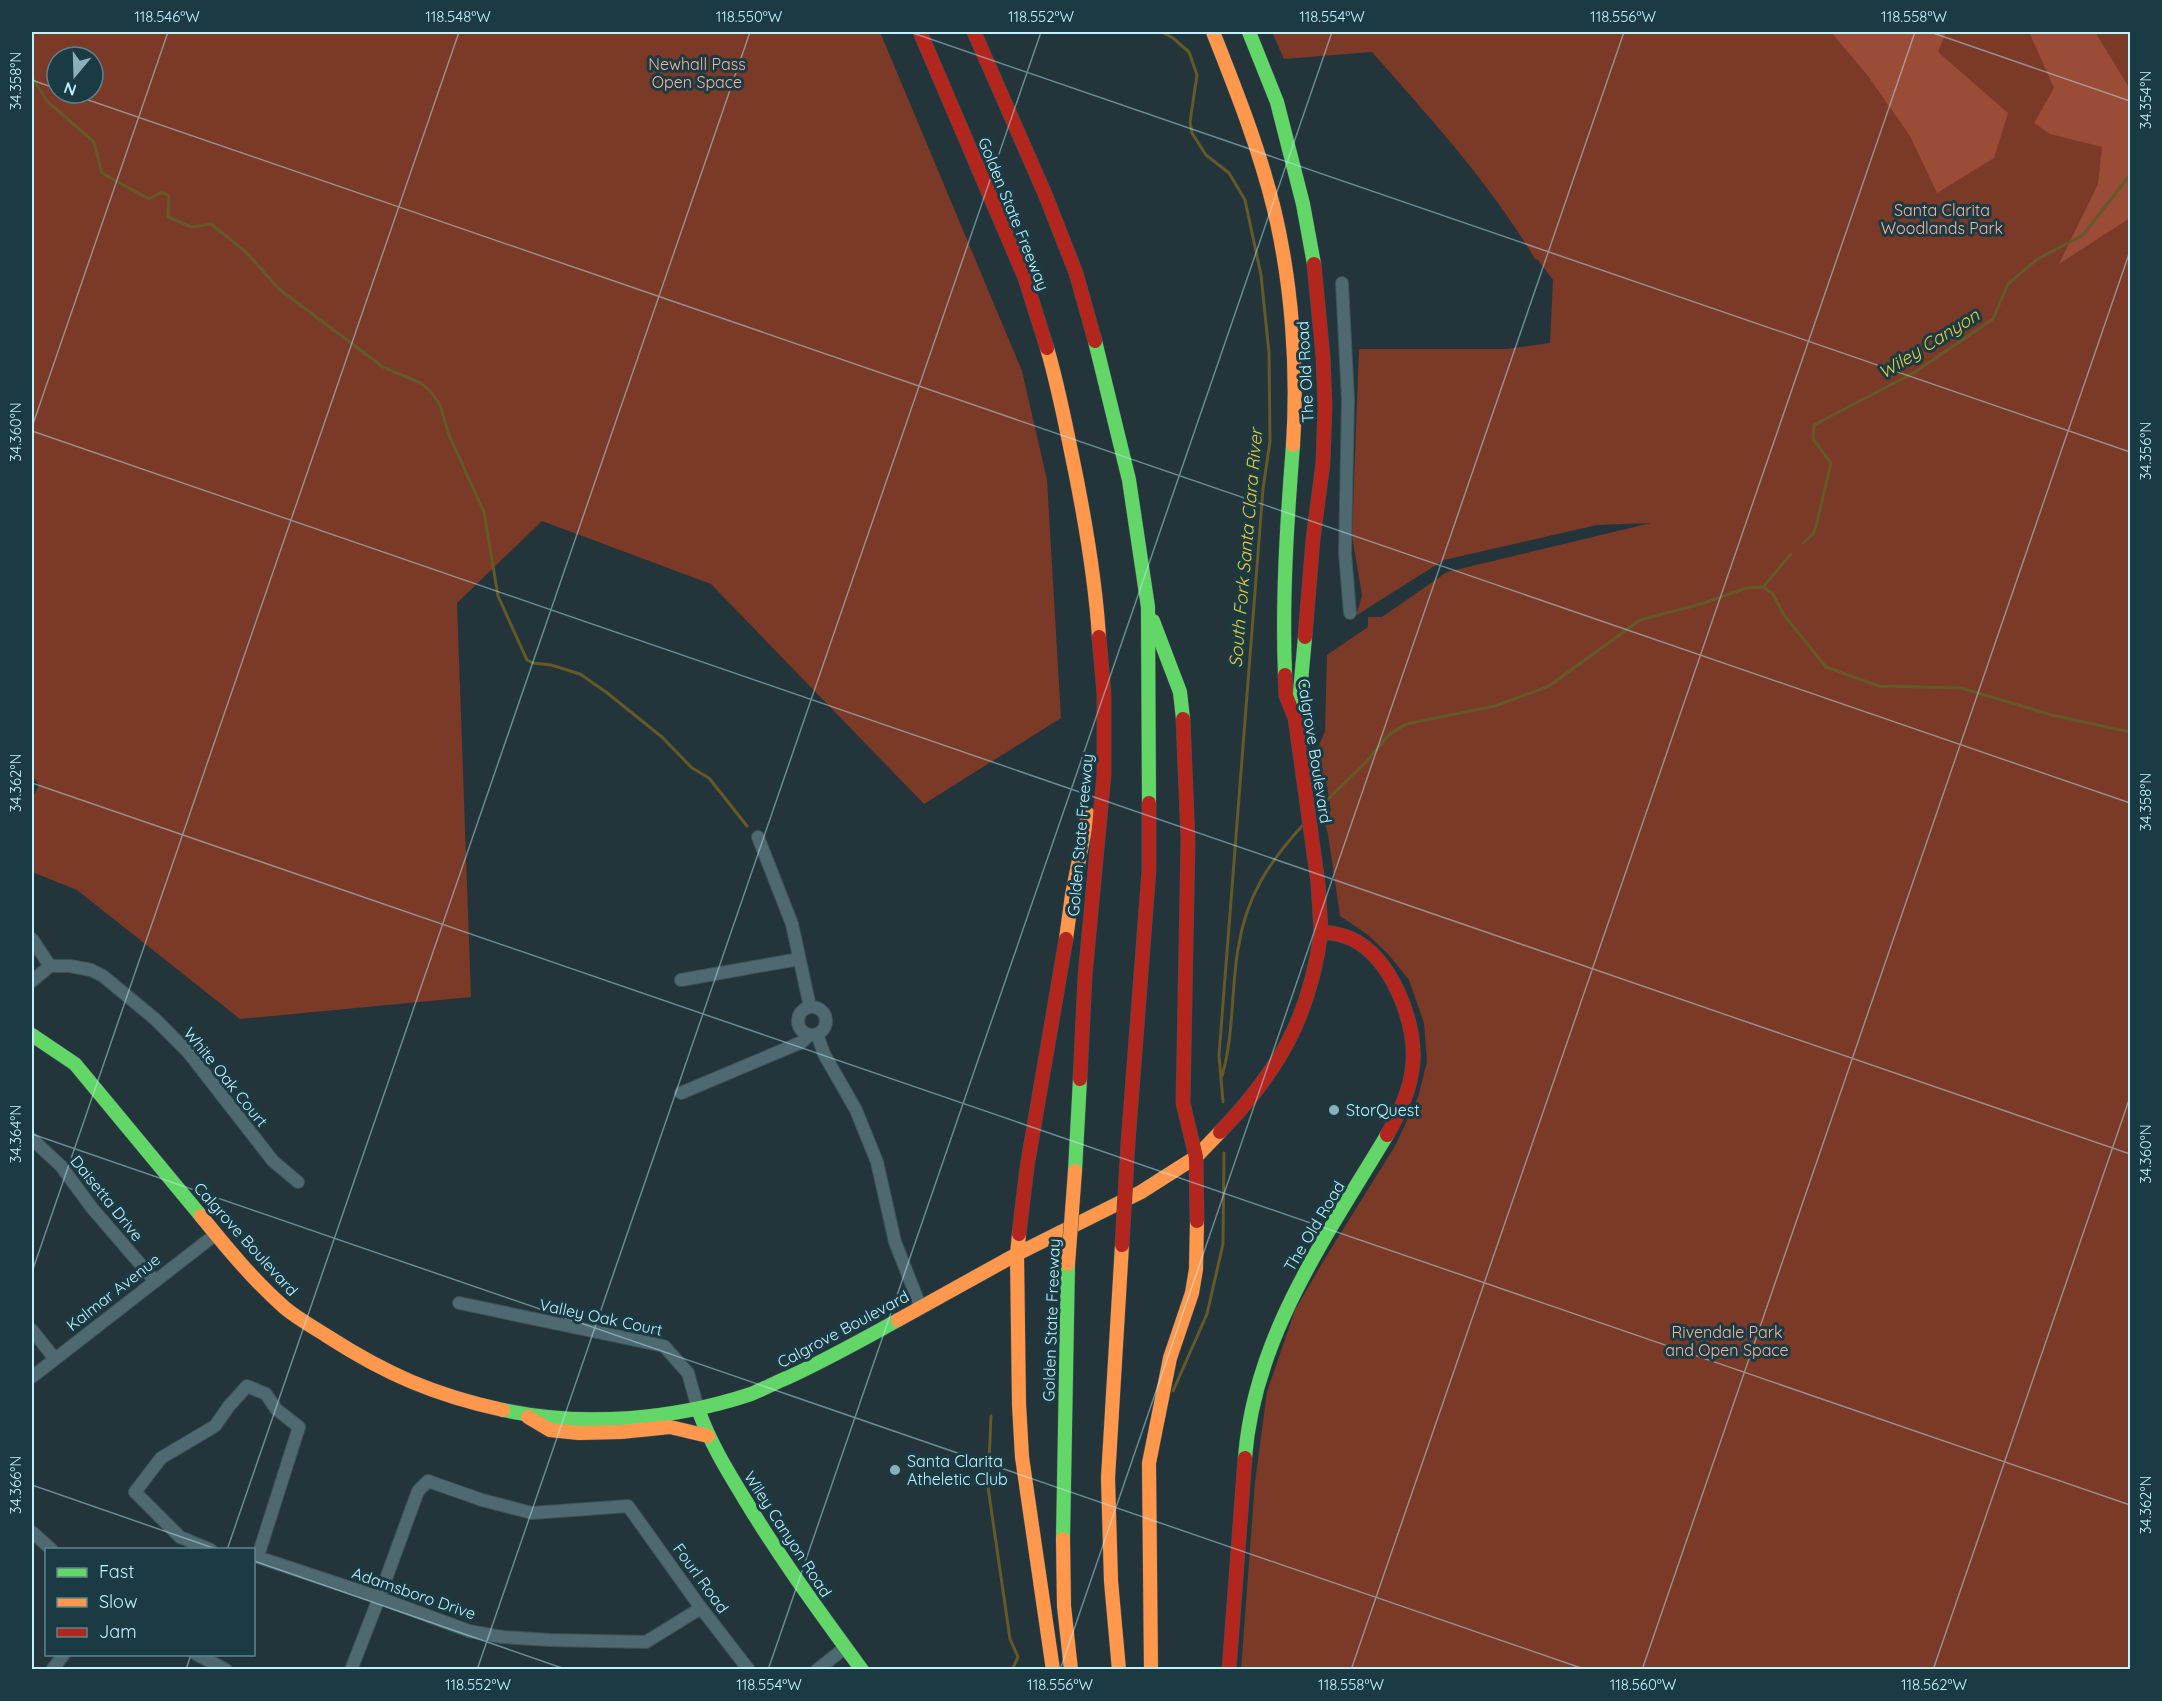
<svg xmlns="http://www.w3.org/2000/svg" width="2162" height="1701" font-family="Quicksand,sans-serif">
<rect width="100%" height="100%" fill="#23353a"/>
<path fill="#7b3927" fill-rule="evenodd" d="M32 32H880L1022 371 1047 480 1061 718 924 804 711 584 542 521 457 603 471 997 240 1019 77 890 32 872V799L39 785 32 776ZM57 57H93V93H57Z
M1272 32H2130V1669L1241 1670 1255 1482 1267 1392 1295 1310 1324 1260 1395 1146 1418 1097 1427 1062 1424 1023 1409 980 1389 955 1368 935 1340 916 1328 834 1322 814 1331 811 1326 780 1323 783 1314 767 1318 748 1325 731 1327 655 1368 627V617H1382L1447 572 1651 523 1597 525 1444 560 1349 620 1358 610 1362 595 1352 536 1359 349H1507L1550 343 1553 280 1538 260 1535 259C1490 183 1430 118 1372 52L1284 59Z"/>
<path fill="#9a4c37" d="M1831 32H1946L1938 52 2008 113 1994 158 1937 193 1910 136 1868 76Z
M2029 32H2095L2130 89V218L2059 264 2098 184 2102 147 2050 134 2034 123 2054 88Z"/>
<g fill="none" stroke-linecap="round" stroke-linejoin="round">
<path stroke="#645929" stroke-width="3" d="M1162 32 1173 38 1189 52 1197 75 1190 122 1192 133 1206 155 1229 173 1245 200 1261 275 1269 353 1270 441 1263 489 1219 1055 1223 1102
M32 77 47 101 94 142 102 173 149 199 162 192 169 196 168 217 192 227 211 224 246 252 279 289 383 367 421 383 431 392 440 405 449 435 484 512 498 596 527 660 533 663 551 665 580 674 606 692 662 737 692 768 709 778 747 826
M1803 543 1813 534 1816 526 1831 463 1813 439 1814 425 1915 372 1993 319 2008 284 2036 260 2083 235 2130 175
M1763 587 1791 554
M1315 812 1366 762 1385 739 1393 732 1406 724 1495 706 1549 686 1640 620 1704 603 1746 588 1763 587 1773 594 1784 615 1826 667 1879 686 1961 688 2052 715 2130 732
M1222 1076C1234 1035 1231 991 1238 949 1246 897 1268 863 1303 825
M1173 1391 1207 1314 1223 1244 1224 1153
M991 1416 988 1487 1010 1639 1018 1657 1012 1670"/>
<g stroke="#3d5359" stroke-width="14">
<path id="street" d="M1342 283 1348 400 1345 553 1350 613
M758 837 792 924 810 1007
M32 939 50 966
M681 980 799 959
M32 981 50 966H70L91 970 103 976 155 1019 188 1052 273 1161 298 1182
M798 1021a14 14 0 1 1 28 0a14 14 0 1 1-28 0Z
M817 1034 824 1054 856 1110 877 1162 895 1242 921 1308
M681 1093 802 1042 809 1035
M32 1139 61 1166 92 1208 154 1280
M459 1303 664 1346 688 1373 698 1409
M32 1330 55 1359
M32 1377 216 1234
M32 1532 52 1550
M211 1550 180 1537 135 1492 161 1458 215 1426 229 1406 247 1386 266 1394 276 1409 299 1427 258 1556
M254 1556 366 1593 469 1631 502 1637 550 1640 646 1642 701 1608
M196 1654 226 1670
M52 1670 64 1654
M351 1670 379 1598 418 1491 428 1481 482 1500 532 1513 628 1506 701 1608 749 1670
M817 1670 846 1647"/>
</g>
<g stroke="#3d5359" stroke-width="15">
<path id="fast" d="M1249 32 1277 102 1303 204 1314 264
M1095 341 1129 480 1148 607 1149 803
M1153 621 1180 692 1183 719
M1285 675C1282 598 1287 522 1293 445
M1295 718 1300 692 1305 637
M32 1035 75 1064 201 1216
M1075 1171 1080 1079
M698 1409C710 1443 728 1472 747 1503 782 1561 822 1615 862 1670
M503 1410C584 1427 673 1420 751 1394 764 1389 776 1382 789 1377 826 1360 862 1340 898 1320
M1245 1458C1254 1337 1326 1237 1387 1135
M1063 1539 1068 1264"/>
</g>
<g stroke="#3d5359" stroke-width="15">
<path id="slow" d="M1213 32C1236 90 1259 148 1274 209 1292 284 1298 369 1293 445
M1047 348C1057 382 1064 417 1071 451 1084 513 1095 575 1099 637
M1066 939 1072 895 1088 814
M201 1216C227 1248 254 1281 285 1308 297 1318 313 1327 327 1336 386 1374 434 1395 503 1410
M1019 1234 1017 1254 1019 1404 1022 1457 1053 1670
M898 1320 1017 1254 1141 1192 1196 1157 1220 1132
M528 1417 550 1430 579 1433 621 1432 670 1427 708 1436
M1063 1539 1064 1606 1071 1670
M1119 1670 1111 1581 1108 1478 1122 1245
M1151 1670 1149 1463 1170 1358 1192 1293 1196 1269 1197 1221"/>
</g>
<g stroke="#3d5359" stroke-width="15">
<path id="jam" d="M920 32 1025 278 1047 348
M974 32 1045 194 1076 273 1095 341
M1305 637 1313 539 1323 463 1325 406 1323 357 1314 264
M1285 675 1286 696 1295 718 1318 883 1321 932C1332 933 1342 934 1352 939 1391 958 1416 1021 1413 1062 1411 1089 1400 1112 1387 1135
M1183 719 1188 840 1183 1103 1196 1157 1197 1221
M1080 1079 1085 976 1104 774V694L1099 637
M1220 1132C1278 1072 1310 1017 1321 932
M1128 1143 1149 870V803
M1019 1234 1027 1167 1066 939
M1229 1670 1245 1458"/>
</g>
<use href="#street" stroke="#4e696f" stroke-width="12"/>
<use href="#fast" stroke="#63d668" stroke-width="14"/>
<use href="#slow" stroke="#ff974d" stroke-width="14"/>
<use href="#jam" stroke="#b3261e" stroke-width="14"/>
<g stroke="#3d5359" stroke-width="15" stroke-linecap="butt">
<path id="slow-bridge" d="M1068 1264 1075 1171"/>
</g>
<g stroke="#3d5359" stroke-width="15" stroke-linecap="butt">
<path id="jam-bridge" d="M1122 1245 1128 1143"/>
</g>
<use href="#slow-bridge" stroke="#ff974d" stroke-width="14"/>
<use href="#jam-bridge" stroke="#b3261e" stroke-width="14"/>
</g>
<path fill="none" stroke="#c2f2ff" stroke-width="1.5" stroke-opacity="0.45" d="M910 32 2130 452M1930 32 2130 101M32 80 57 89M68 93 2130 803M32 427 168 32M32 431 2130 1154M32 783 2130 1505M32 1134 1587 1670M32 1272 459 32M32 1485 219 1550M227 1550 750 32M254 1561 568 1670M186 1670 191 1654M477 1670 1041 32M768 1670 1332 32M1060 1670 1624 32M1351 1670 1915 32M1642 1670 2130 251M1933 1670 2130 1097"/>
<g fill="#8ab0ba" stroke="#1a3b43" stroke-width="2">
<circle cx="1334" cy="1110" r="6"/>
<circle cx="895" cy="1470" r="6"/>
</g>
<g text-anchor="middle" stroke-width="6" stroke-linejoin="round" paint-order="stroke">
<g font-size="16" fill="#fcb19c" stroke="#1a3b43">
<text x="697" y="70">Newhall Pass<tspan x="697" dy="18">Open Space</tspan></text>
<text x="1942" y="216">Santa Clarita<tspan x="1942" dy="18">Woodlands Park</tspan></text>
<text x="1727" y="1338">Rivendale Park<tspan x="1727" dy="18">and Open Space</tspan></text>
</g>
<g font-size="16" fill="#c2f2ff" stroke="#1a3b43">
<text transform="translate(1014 214) rotate(68)" y="6">Golden State Freeway</text>
<text transform="translate(1305 372) rotate(-93)" y="6">The Old Road</text>
<text transform="translate(1315 751) rotate(81)" y="6">Calgrove Boulevard</text>
<text transform="translate(1080 835) rotate(-85)" y="6">Golden State Freeway</text>
<text transform="translate(226 1077) rotate(51)" y="6">White Oak Court</text>
<text transform="translate(107 1198) rotate(51)" y="6">Daisetta Drive</text>
<text transform="translate(1314 1226) rotate(-59)" y="6">The Old Road</text>
<text transform="translate(246 1239) rotate(48)" y="6">Calgrove Boulevard</text>
<text transform="translate(113 1292) rotate(-38)" y="6">Kalmar Avenue</text>
<text transform="translate(601 1317) rotate(12)" y="6">Valley Oak Court</text>
<text transform="translate(1051 1320) rotate(-88)" y="6">Golden State Freeway</text>
<text transform="translate(843 1329) rotate(-28)" y="6">Calgrove Boulevard</text>
<text transform="translate(788 1534) rotate(57)" y="6">Wiley Canyon Road</text>
<text transform="translate(701 1578) rotate(54)" y="6">Fourl Road</text>
<text transform="translate(414 1593) rotate(19)" y="6">Adamsboro Drive</text>
</g>
<g font-size="16" fill="#c2f2ff" stroke="#1a3b43" text-anchor="start">
<text x="1346" y="1116">StorQuest</text>
<text x="907" y="1467">Santa Clarita<tspan x="907" dy="18">Atheletic Club</tspan></text>
</g>
<g font-size="18" font-style="italic" fill="#ebcb3c" stroke="#1a3b43">
<text transform="translate(1929 344) rotate(-32)" y="6">Wiley Canyon</text>
<text transform="translate(1246 548) rotate(-85)" y="6">South Fork Santa Clara River</text>
</g>
</g>
<rect width="2162" height="1701" fill="none" stroke="#1a3b43" stroke-width="66"/>
<rect x="45" y="1548" width="210" height="108" fill="#1a3b43" stroke="#5d848e" stroke-width="1.5"/>
<rect x="57" y="1568" width="30" height="9" fill="#63d668" stroke="#5d848e" stroke-width="1.5"/>
<text x="99" y="1578" font-size="18" fill="#c2f2ff">Fast</text>
<rect x="57" y="1598" width="30" height="9" fill="#ff974d" stroke="#5d848e" stroke-width="1.5"/>
<text x="99" y="1608" font-size="18" fill="#c2f2ff">Slow</text>
<rect x="57" y="1628" width="30" height="9" fill="#b3261e" stroke="#5d848e" stroke-width="1.5"/>
<text x="99" y="1638" font-size="18" fill="#c2f2ff">Jam</text>
<g transform="translate(75 75) rotate(199)"><circle r="28" fill="#1a3b43" stroke="#5d848e" stroke-width="1.5"/>
<path d="M0-4.5L10 22L0 15L-10 22Z" fill="#8ab0ba"/>
<text y="-9" font-size="16" font-weight="bold" text-anchor="middle" fill="#c2f2ff">N</text>
</g>
<rect x="33" y="33" width="2096" height="1635" fill="none" stroke="#c2f2ff" stroke-width="2"/>
<g font-size="15" text-anchor="middle" fill="#c2f2ff">
<text x="167" y="22">118.546°W</text>
<text x="458" y="22">118.548°W</text>
<text x="749" y="22">118.550°W</text>
<text x="1041" y="22">118.552°W</text>
<text x="1332" y="22">118.554°W</text>
<text x="1623" y="22">118.556°W</text>
<text x="1914" y="22">118.558°W</text>
<text transform="translate(16 81) rotate(-90)" y="5">34.358°N</text>
<text transform="translate(2146 100) rotate(-90)" y="5">34.354°N</text>
<text transform="translate(16 432) rotate(-90)" y="5">34.360°N</text>
<text transform="translate(2146 451) rotate(-90)" y="5">34.356°N</text>
<text transform="translate(16 783) rotate(-90)" y="5">34.362°N</text>
<text transform="translate(2146 802) rotate(-90)" y="5">34.358°N</text>
<text transform="translate(16 1134) rotate(-90)" y="5">34.364°N</text>
<text transform="translate(2146 1154) rotate(-90)" y="5">34.360°N</text>
<text transform="translate(16 1485) rotate(-90)" y="5">34.366°N</text>
<text transform="translate(2146 1505) rotate(-90)" y="5">34.362°N</text>
<text x="478" y="1690">118.552°W</text>
<text x="769" y="1690">118.554°W</text>
<text x="1060" y="1690">118.556°W</text>
<text x="1351" y="1690">118.558°W</text>
<text x="1643" y="1690">118.560°W</text>
<text x="1934" y="1690">118.562°W</text>
</g>
</svg>
